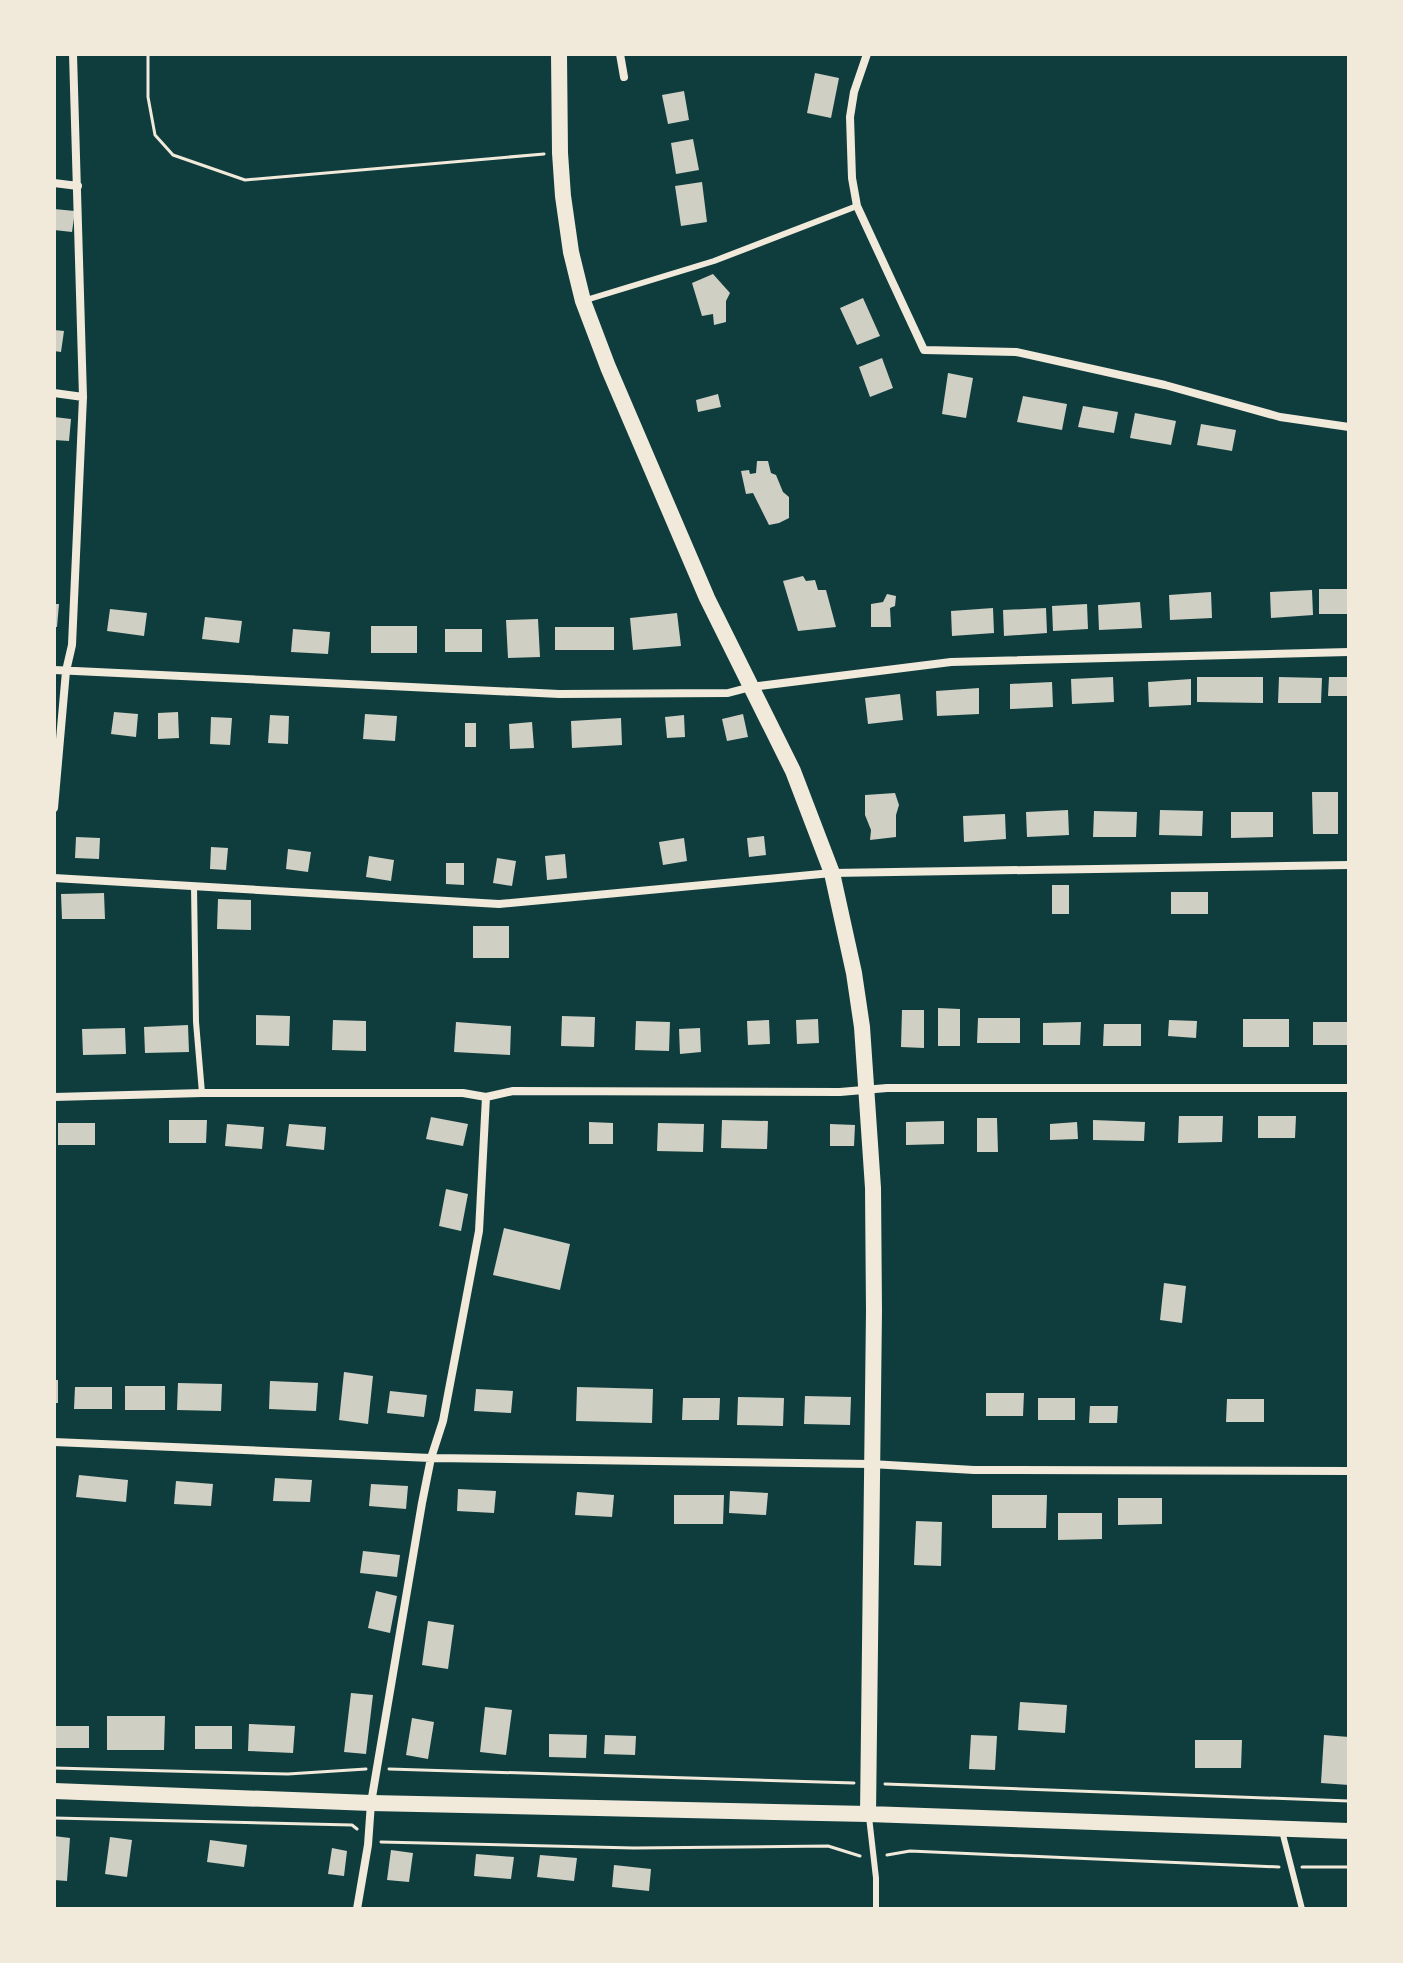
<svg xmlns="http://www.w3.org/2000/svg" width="1403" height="1963" font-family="'Golos Text',sans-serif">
<rect width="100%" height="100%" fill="#0f3d3e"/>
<path fill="#cfcfc3" d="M815 73 839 78 831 118 807 113Z
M684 91 689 120 668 124 662 95Z
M693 139 699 170 676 174 671 143Z
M702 182 707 222 681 226 675 186Z
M54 209 75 211 72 232 54 230Z
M713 274 730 293 726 301V322L714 325 713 314 702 316 692 283Z
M863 298 880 336 857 345 840 308Z
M54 330 64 331 61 352 54 351Z
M882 358 893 388 870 397 859 367Z
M948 373 973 378 966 418 942 414Z
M718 394 721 407 698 412 696 400Z
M1023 396 1067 404 1062 430 1017 422Z
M1083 406 1118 412 1114 433 1078 427Z
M1135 413 1176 421 1171 445 1130 438Z
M54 417 71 419 69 441 54 440Z
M1201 424 1236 430 1232 451 1197 445Z
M757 461H768L771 473 776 475 783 492 789 497V518L779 523 769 525 753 493 746 494 741 471 749 470 750 474 756 473Z
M803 576 806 581 815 580 818 590H826L836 627 798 631 783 581Z
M1319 589H1349V614H1319Z
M1312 590 1313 615 1271 618 1270 592Z
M1211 592 1212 618 1170 620 1169 595Z
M887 594 896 596 895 606 890 608 891 627H871V604L883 602Z
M1140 602 1142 628 1099 630 1098 605Z
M54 604H59L57 627H54Z
M1087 604 1088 629 1053 631 1052 606Z
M993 608 994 633 952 636 951 611Z
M1046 608 1047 633 1004 636 1003 610Z
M110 609 147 613 144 636 107 631Z
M677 613 681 646 633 650 630 618Z
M205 617 242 621 239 643 202 639Z
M538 619 540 657 508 658 506 620Z
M371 626H417V653H371Z
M555 627H614V650H555Z
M293 629 330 632 328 654 291 652Z
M445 629H482V652H445Z
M1113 677 1114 702 1072 704 1071 679Z
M1197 677H1263V703L1197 702Z
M1279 677 1322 678 1321 703H1278Z
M1329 677H1349V696H1328Z
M1191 679V705L1149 707 1148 682Z
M1052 682 1053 707 1010 709V684Z
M979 688V714L937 716 936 691Z
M900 694 903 720 868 724 865 698Z
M114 712 138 714 136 737 111 734Z
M178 712 179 738 158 739V713Z
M365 714 397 716 395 741 363 739Z
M743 714 748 737 727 741 722 719Z
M270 715 289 716 288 744 268 743Z
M684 715 685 737 667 738 665 717Z
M211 717 232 718 230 745 210 744Z
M621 718 622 745 572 748 571 721Z
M532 722 534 748 510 749 509 724Z
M465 723H476V747H465Z
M1312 792H1338V834H1313Z
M895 793 899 805 896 815V837L870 840 871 830 865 815V795Z
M1068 810 1069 835 1027 837 1026 812Z
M1160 810 1203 811 1202 836 1159 835Z
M1094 811 1137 812 1136 837H1093Z
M1231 812H1273V837L1231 838Z
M1005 814 1006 839 964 842 963 816Z
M764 836 766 855 749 857 747 838Z
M76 837 100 838 99 859 75 858Z
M684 838 687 861 663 865 659 842Z
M211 847 228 848 226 870 210 869Z
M288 849 311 852 308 872 286 869Z
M565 854 567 878 547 880 545 856Z
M369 856 394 860 391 881 366 877Z
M497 858 516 861 512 886 493 883Z
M446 863H464V885L446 884Z
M1052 885H1069V914H1052Z
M1171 892H1208V914H1171Z
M104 893 105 919H62L61 894Z
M218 899 251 900V930L217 929Z
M473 926H509V958H473Z
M938 1008 960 1009V1046H938Z
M902 1010H924V1048L901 1047Z
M256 1015 290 1016 289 1046 256 1045Z
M562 1016 595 1017 594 1047 561 1046Z
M978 1018H1020V1043H977Z
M818 1019 819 1043 797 1044 796 1020Z
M1243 1019H1289V1047H1243Z
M333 1020 366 1021V1051L332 1050Z
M769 1020 770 1044 748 1045 747 1021Z
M1169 1020 1197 1021 1196 1038 1168 1036Z
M636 1021 670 1022 669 1051 635 1050Z
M456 1022 511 1026 510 1055 454 1052Z
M1081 1022 1080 1045H1043V1023Z
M1313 1022H1349V1045H1313Z
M1104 1024H1141V1046H1103Z
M188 1025 189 1052 145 1053 144 1027Z
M125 1028 126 1054 83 1055 82 1029Z
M700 1028 701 1052 680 1054 679 1029Z
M1179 1116H1223L1222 1142 1178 1143Z
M1258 1116H1296L1295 1138H1258Z
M431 1117 468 1124 463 1146 426 1139Z
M977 1118H997L998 1152H977Z
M169 1120H207L206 1143H169Z
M722 1120 768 1121 767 1149 721 1148Z
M1093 1120 1145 1122 1144 1141 1093 1140Z
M944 1121V1144L906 1145V1122Z
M589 1122 613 1123V1144H589Z
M1077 1122 1078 1139 1050 1140V1124Z
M58 1123H95V1145H58Z
M658 1123 704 1124 703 1152 657 1151Z
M227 1124 264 1127 262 1149 225 1146Z
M289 1124 326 1127 324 1150 286 1146Z
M830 1124 855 1125 854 1146H830Z
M446 1189 468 1194 461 1231 439 1226Z
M504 1228 570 1244 560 1290 493 1275Z
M1164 1283 1186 1286 1182 1323 1160 1320Z
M344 1372 373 1376 368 1424 339 1420Z
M54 1380H58V1403H54Z
M270 1381 318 1383 316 1411 269 1409Z
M178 1383 222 1384 221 1411 177 1410Z
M125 1386H165V1410H125Z
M75 1387H112V1409H74Z
M577 1387 653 1389 652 1423 576 1421Z
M476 1389 513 1391 511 1413 474 1411Z
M390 1391 427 1395 424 1417 387 1413Z
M986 1393H1024L1023 1416H986Z
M805 1396 851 1397 850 1425 804 1424Z
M738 1397 784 1398 783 1426 737 1425Z
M683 1398H720L719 1420H682Z
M1038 1398H1075V1420H1038Z
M1227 1399H1264V1422H1226Z
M1090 1406H1118L1117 1423H1089Z
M79 1475 128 1480 126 1502 76 1497Z
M275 1478 312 1480 310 1502 273 1501Z
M176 1481 213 1484 211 1506 174 1504Z
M371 1484 408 1486 406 1509 369 1506Z
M458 1489 496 1491 494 1513 457 1511Z
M730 1491 768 1493 766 1515 729 1513Z
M577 1492 614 1495 612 1517 575 1515Z
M674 1495H724L723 1524H674Z
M992 1495H1047L1046 1528H992Z
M1118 1498H1162V1524L1118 1525Z
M1058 1513H1102V1539L1058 1540Z
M916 1521 942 1522 941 1566 914 1565Z
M363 1551 400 1555 397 1577 360 1573Z
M376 1591 397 1596 390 1633 368 1628Z
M428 1621 454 1625 448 1669 422 1665Z
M351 1693 373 1695 366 1754 344 1752Z
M1020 1702 1067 1705 1065 1733 1018 1730Z
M485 1707 512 1710 506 1755 480 1752Z
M107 1716H165L164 1750H107Z
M412 1718 434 1722 428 1759 406 1755Z
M249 1724 295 1726 293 1753 248 1751Z
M54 1726H89V1748H54Z
M195 1726H232V1749H195Z
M549 1734 587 1735 586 1758 549 1757Z
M605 1735 636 1736 635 1755 604 1754Z
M971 1735 997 1736 995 1770 969 1769Z
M1324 1735 1349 1737V1785L1321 1783Z
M1195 1740H1242L1241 1768H1195Z
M54 1836 70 1838 67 1881 54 1880Z
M110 1837 132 1840 127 1877 105 1874Z
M210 1840 247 1845 244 1867 207 1862Z
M332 1848 347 1851 344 1876 328 1874Z
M391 1850 413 1853 409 1882 387 1880Z
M476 1854 514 1857 511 1879 474 1876Z
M540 1855 577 1858 574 1881 537 1877Z
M614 1865 651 1869 649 1891 612 1887Z"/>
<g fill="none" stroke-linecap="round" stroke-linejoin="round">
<path stroke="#f1e9da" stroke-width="3" d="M148 54V97L155 135 173 155 245 180 544 154
M54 1768 288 1774 366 1769
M389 1769 854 1783
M885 1784 1349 1801
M54 1818 352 1825 357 1829
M381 1842 634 1848 828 1846 860 1856
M887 1855 910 1851 1279 1867
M1302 1867H1349"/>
<path stroke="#f1e9da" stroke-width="6" d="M586 300 714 261 857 206
M194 886 196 1022 202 1093
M869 1817 876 1878V1909
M1282 1831 1302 1909"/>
<path stroke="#f1e9da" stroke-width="8" d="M620 54 624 77
M867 54 854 92 850 117 852 178 857 206 924 350 1016 352 1165 385 1280 417 1349 427
M54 183 78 186
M54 393 83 397
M54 670 559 694 728 693 751 687 951 662 1349 652
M54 808 66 671 72 645 83 397 73 54
M54 878 499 904 832 873 1349 865
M54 1097 202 1093H463L486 1097 513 1091 840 1092 887 1088H1349
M54 1442 431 1458 871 1464 974 1470 1349 1471
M357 1909 368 1845 371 1803 422 1503 431 1458 443 1421 479 1231 486 1097"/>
<path stroke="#f1e9da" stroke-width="16" d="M559 54 560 153 563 196 571 252 583 301 608 367 707 598 793 771 832 873 854 973 862 1027 873 1188 874 1311 868 1814
M54 1791 371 1803 868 1814 1349 1831"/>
</g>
<rect width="1403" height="1963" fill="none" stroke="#f1e9da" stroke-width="112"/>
</svg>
